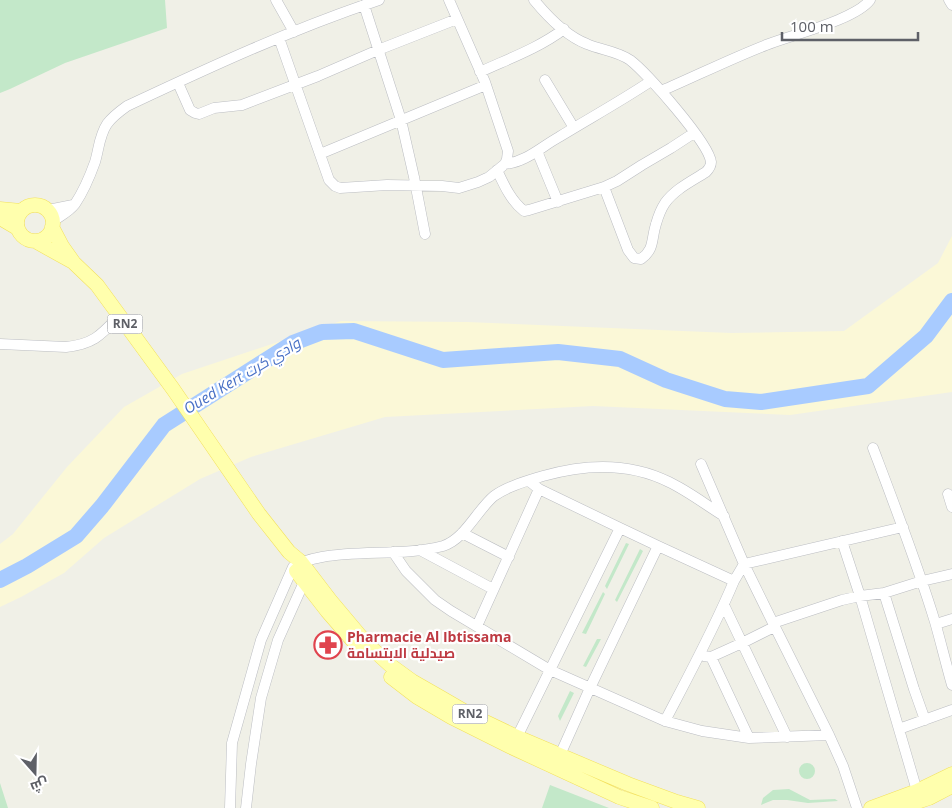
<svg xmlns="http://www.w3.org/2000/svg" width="952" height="808" font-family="'Open Sans',Cairo,sans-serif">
<rect width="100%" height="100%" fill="#f0f0e7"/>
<path fill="#c3e8c9" d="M0 0H165L167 28 65 63 10 89 0 93Z
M626 543 629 544 607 589 605 586Z
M640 549 643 551 617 602 615 600Z
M603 592 605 594 586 634 582 633Z
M597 639H601L586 667 583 666Z
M570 691 574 693 560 721 558 716Z
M799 771a8 8 0 1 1 16 0a8 8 0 1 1-16 0Z
M0 783 8 808H0Z
M550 785 609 808H542Z
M789 789 810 800 835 799 838 801 808 803 787 800H773L761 805 763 798 773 790Z"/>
<path fill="#fbf8d7" d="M952 236V392L790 415 593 406 385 417 251 457 200 479 104 538 64 573 21 597 0 607V544L13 534 67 467 124 407 182 374 341 321 467 322 731 333 844 331 938 263Z"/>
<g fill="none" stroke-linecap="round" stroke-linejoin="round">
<path stroke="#a8cbff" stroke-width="16" d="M0 580 27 566 76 536 102 506 164 425 293 343 322 332 354 331 443 360 558 352 620 359 666 380 725 399 761 402 868 386 926 336 952 301"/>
<g stroke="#bbbdc2" stroke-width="11">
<path id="minor" d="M276 0 294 32
M534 0C548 17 566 36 587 44 601 50 617 51 630 60 646 72 709 143 711 162 711 166 709 169 706 172 692 181 675 189 665 203 661 209 658 217 656 224 651 239 655 249 641 259L634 258 628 250 604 187
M949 0 952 5
M364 5 401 120 414 177 425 234
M279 38 329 180 335 186 340 188 387 185 442 186 459 188 478 182 489 177 505 164 507 159 508 151 485 82 449 0
M480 72C508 59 539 48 564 29
M545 80 574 128
M178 83 190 110 195 113 199 114 214 108 242 105 318 76 378 50 457 19
M661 91C696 76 730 59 766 45 791 35 855 20 870 0
M537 151 558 202
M320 154 486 85
M505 164C526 162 541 147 559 137 590 118 621 101 651 81
M497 170C504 185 511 201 524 211L529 210 604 187 617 181 642 165 671 148 694 133
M48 210 73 205
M53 221C60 216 69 212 75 204 83 192 90 176 95 162 99 149 99 136 107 124 112 117 120 111 127 106 210 67 292 29 379 0
M0 344 66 347C94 344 101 335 119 316
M873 448C895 506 917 563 935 622 941 643 946 664 952 685
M701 464 744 564 773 623 842 600 860 596 884 593 922 581 952 574
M948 494 952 507
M620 528 658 546
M462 533 509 557
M842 541 860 596 917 791
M420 550 493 589
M393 552 406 571 435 600 451 611 550 670 665 721 702 731 749 738 829 735
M884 593 914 689 925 720
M724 605 787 737
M773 623 829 735 843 766 857 808
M936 624 952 619
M477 626 539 489
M704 656 711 657 742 643 774 627
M711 657 749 738
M665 721C689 675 714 629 734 581
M899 729 952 710
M517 737 620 528 539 489 529 481
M560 755 590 688 658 546 734 581 744 564 903 527
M230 808 232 743 261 640 293 567C302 561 311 559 322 557 361 550 405 556 443 546 465 539 477 510 494 496 508 486 527 481 543 476 585 464 629 462 669 482 688 491 706 505 724 516
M246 808 251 764 261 698 278 640 304 582"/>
</g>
<g stroke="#f3e15d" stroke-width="15">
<path id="major" d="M17 223a18 18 0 1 1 36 0a18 18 0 1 1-36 0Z
M0 209 21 211
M0 218 17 228
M52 227 62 246 74 263 97 285 173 389 259 514 289 552 301 562 330 600 367 644 390 665 412 681 440 697 471 715 517 737 628 784 677 802 698 808
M35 241 71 261
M296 571 327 611 360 649
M391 677 417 697 451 717 511 747 619 797 652 808
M871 808 917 791 952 774
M899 808 929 798 952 786"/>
</g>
<use href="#minor" stroke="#fff" stroke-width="10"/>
<use href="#major" stroke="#ffffad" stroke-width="14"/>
</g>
<defs>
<g id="pharmacy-ring" transform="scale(1.4375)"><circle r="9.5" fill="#fff" stroke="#e0444e" stroke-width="1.5"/><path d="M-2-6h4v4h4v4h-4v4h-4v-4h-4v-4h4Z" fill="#e0444e"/></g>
</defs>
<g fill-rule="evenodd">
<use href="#pharmacy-ring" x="328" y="645"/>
</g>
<g text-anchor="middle" stroke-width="4.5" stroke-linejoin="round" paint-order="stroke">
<g fill="#fff" stroke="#8e9095" stroke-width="1">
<rect x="107.5" y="314.5" width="35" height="19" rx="4"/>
<rect x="452.5" y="704.5" width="35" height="19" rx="4"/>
</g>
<g font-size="12" font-weight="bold" fill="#5e6067">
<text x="125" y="328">RN2</text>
<text x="470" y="718">RN2</text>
</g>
<g font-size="14" font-weight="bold" fill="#be3a42" stroke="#fff" text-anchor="start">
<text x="347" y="642">Pharmacie Al Ibtissama<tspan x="347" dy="16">صيدلية الابتسامة</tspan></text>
</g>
<g font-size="15" font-style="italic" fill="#4870c5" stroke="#fff">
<text transform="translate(242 376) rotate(-31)" y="5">Oued Kert وادي كرت</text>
</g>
</g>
<g transform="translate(35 773) rotate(160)" stroke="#ffffff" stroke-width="4" paint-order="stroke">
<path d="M0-4L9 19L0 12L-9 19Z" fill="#5e6067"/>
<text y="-8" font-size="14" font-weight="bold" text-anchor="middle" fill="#5e6067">ش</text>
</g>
<path d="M782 32v8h136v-8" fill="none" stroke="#5e6067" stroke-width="2.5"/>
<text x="790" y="32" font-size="15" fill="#5e6067" stroke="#ffffff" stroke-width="4" paint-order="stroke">100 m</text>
</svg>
